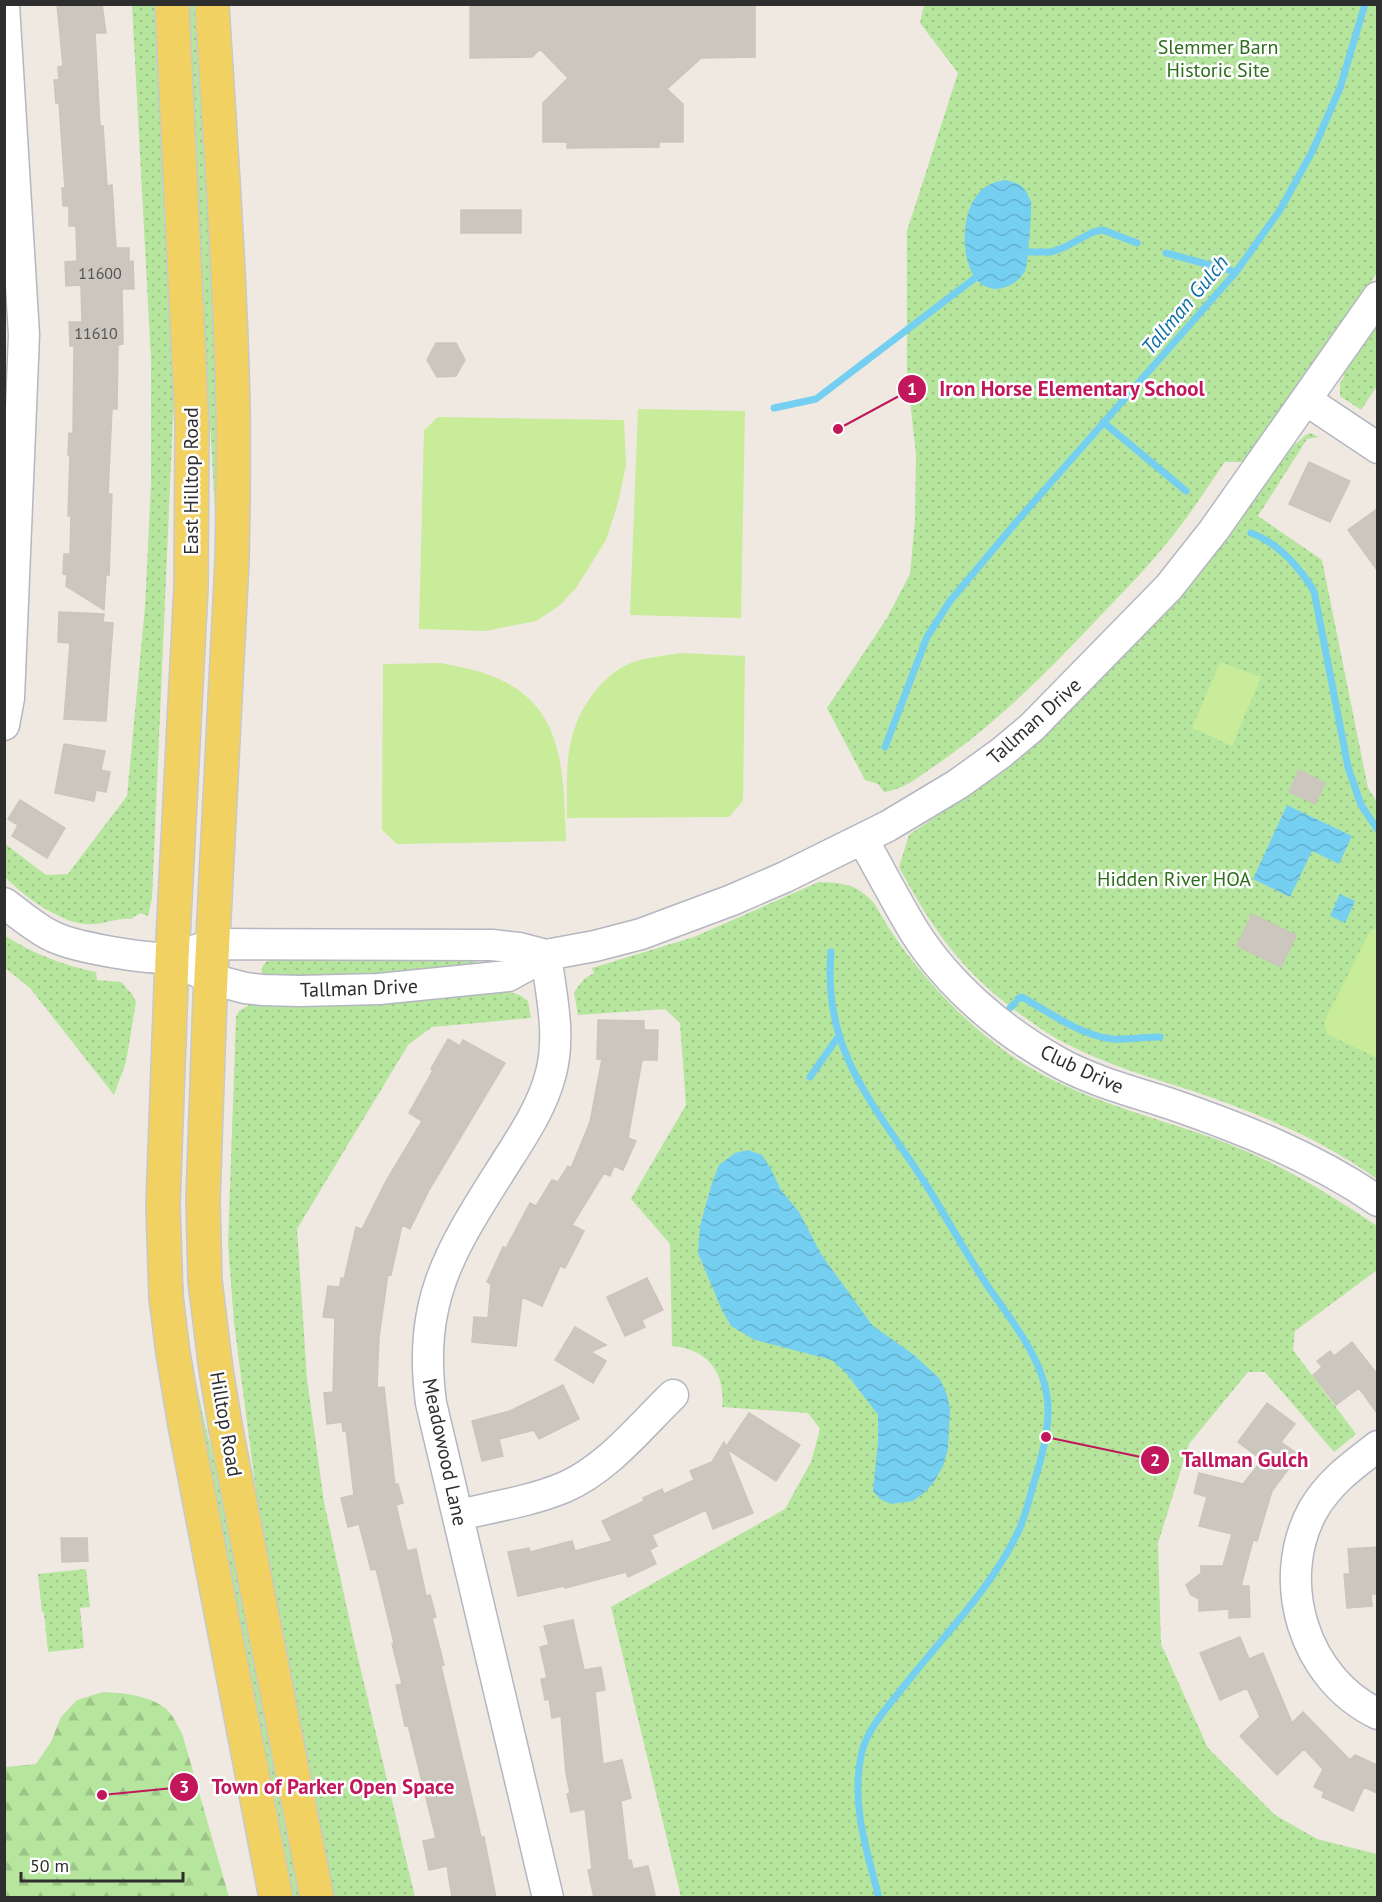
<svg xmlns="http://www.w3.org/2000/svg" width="1382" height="1902" font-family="'PT Sans',sans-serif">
<defs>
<pattern id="grass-dots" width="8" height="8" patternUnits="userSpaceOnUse" patternTransform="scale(1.5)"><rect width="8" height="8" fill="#b6e59e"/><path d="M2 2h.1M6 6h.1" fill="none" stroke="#9dc588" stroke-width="1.8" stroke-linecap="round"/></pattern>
<pattern id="forest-firs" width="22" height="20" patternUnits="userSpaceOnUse" patternTransform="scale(1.5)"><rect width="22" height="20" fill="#b6e59e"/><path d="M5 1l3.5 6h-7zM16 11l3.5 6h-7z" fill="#9dc588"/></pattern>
<pattern id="water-waves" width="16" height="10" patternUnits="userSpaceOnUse" patternTransform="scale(1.5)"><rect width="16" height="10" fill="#75cff0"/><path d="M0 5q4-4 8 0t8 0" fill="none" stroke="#66b2ce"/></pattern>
</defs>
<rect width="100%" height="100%" fill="#efe9e1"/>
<path fill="url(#grass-dots)" d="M132 5H157L176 349 152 898 148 916 140 913 131 919C118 917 101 926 85 924 57 921 24 896 5 877L4 843 46 875 68 874 127 796 145 607 151 485V359Z
M186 5H198L218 345 220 516 198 918 216 529Z
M924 5H1377V273L1244 462H1225C1206 489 1188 518 1166 544 1142 574 1115 600 1089 628 1041 678 993 726 936 765 920 776 903 790 884 792L878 784 865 780 827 708 887 618 910 574 915 520 916 455 907 374V231L958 73 920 23Z
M1377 321V386L1361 410 1340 396V383L1344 377 1342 371Z
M1310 433 1319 437 1307 439 1258 516 1322 560 1368 788 1377 802V1179C1322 1139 1257 1113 1193 1091 1149 1077 1105 1064 1065 1043 1053 1037 1041 1029 1030 1021 966 977 935 934 899 867L909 835 1002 770 1054 725 1165 613 1200 572 1289 448C1298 444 1301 437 1310 433Z
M819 882C841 883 855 883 872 901 877 906 880 914 884 920 890 930 897 940 904 950 930 984 959 1015 992 1041 1059 1096 1138 1111 1218 1140 1276 1161 1327 1192 1377 1226V1270L1295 1331 1293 1350 1356 1434 1334 1452 1265 1372H1248L1189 1444 1158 1543 1161 1644 1208 1748 1275 1815 1317 1839 1377 1854V1897H681L611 1607 785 1509 811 1462 820 1429 808 1413 722 1407C726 1372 707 1349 672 1346L670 1244 631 1199 686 1105 680 1023 665 1009 578 1015 574 992 584 979 594 973 592 968 694 937Z
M4 935C33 954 63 965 96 972L97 980 121 982 132 994 136 1002 126 1062 114 1095 30 988 5 968Z
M474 957 478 964 471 972 263 977C259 967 264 962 274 958Z
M501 990 520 995 528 1001 531 1018 432 1027 408 1045 297 1229 307 1379 324 1502 354 1641 415 1897H330L262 1537 234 1323 228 1244 236 1017 239 1011 257 1000Z
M182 1012 187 1013C183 1117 175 1221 187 1325 196 1403 220 1478 237 1555 262 1668 281 1783 303 1897H289L191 1381 177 1246Z
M86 1569 90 1607 80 1608 84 1648 48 1652 44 1613 42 1612 38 1574Z"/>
<path fill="url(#forest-firs)" d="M103 1692C123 1693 149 1695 166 1709 173 1714 177 1726 182 1733L229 1897H5V1767L36 1764 51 1742 61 1717 77 1700Z"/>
<path fill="#c9ec9a" d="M638 409 745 411 741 618 630 615Z
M438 417 624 420 626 465 618 503 606 540 576 588 559 606 536 621 485 631 419 629 424 430Z
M680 653 745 656 743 801 729 817 567 818C567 771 563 735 592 695 603 681 614 670 631 663 646 657 664 656 680 653Z
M1220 662 1261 677 1232 746 1192 728Z
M441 663C452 666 465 667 477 671 565 696 563 765 566 841L397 844 382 830 383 664Z
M1377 928H1378L1377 1058 1327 1034 1324 1022 1370 931Z"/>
<path fill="url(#water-waves)" d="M1005 180C1013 182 1020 183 1025 190 1027 192 1030 199 1031 202 1032 209 1028 267 1025 271 1019 282 1007 289 995 289 959 286 959 220 975 198 982 187 992 182 1005 180Z
M1287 805 1352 836 1339 864 1312 851 1290 897 1253 879Z
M1340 894 1355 901 1345 923 1330 916Z
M748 1150 762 1155 771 1169 781 1190 799 1212 821 1254 872 1325 914 1355 940 1379 947 1395 950 1409 948 1449 943 1466 934 1482 925 1492 913 1501 891 1504 880 1499 873 1491 878 1442V1415L846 1373 832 1360 755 1340 731 1326 721 1308 698 1253 700 1226 712 1183 719 1165 735 1153Z"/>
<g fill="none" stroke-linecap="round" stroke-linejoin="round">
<path stroke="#75cff0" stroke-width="7" d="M1020 252H1051L1065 247 1093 232 1103 230 1137 243
M1166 253 1236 272
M774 408 816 399 983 272
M1103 422 1186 491
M1251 533C1278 543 1299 567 1314 591L1348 767 1361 805 1378 830
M885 747 927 637 950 601 1018 520 1236 272 1280 210 1313 150 1340 88 1365 4
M831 952C822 1052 875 1105 925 1183 947 1218 966 1254 989 1288 1013 1322 1049 1367 1048 1411 1048 1434 1042 1457 1035 1479 1030 1496 1026 1514 1019 1530 993 1586 947 1632 909 1680 892 1702 866 1728 861 1756 851 1805 867 1851 879 1898
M1018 999 1022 997C1050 1013 1080 1035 1112 1039 1129 1040 1144 1037 1160 1037
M1010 1008 1014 1004
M810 1077 838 1037"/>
</g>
<path fill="#cbc7bf" stroke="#cbc5ba" stroke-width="1.5" d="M57 4H102L106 33H95L100 126H103L107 186 112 185 116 248H129V262L133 261 134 289H122L123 344 118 345 117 409H112L108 494H112L109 575H106L104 610 66 586 67 575 63 574 64 554H70L71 516H68L70 455H68L69 433 73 434 74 346H70L69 322H82L81 285 66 286 65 262 77 261 76 226H69V206H63L62 188H65L59 103H56L54 80H59L58 67 63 66Z
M470 4H755V57L701 58 667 89 683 104V142H659V147L567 148V142H543V103L568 78 540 49 532 57 470 58Z
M461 210H521V233H461Z
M436 343H456L465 360 456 376 437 377 427 360Z
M1309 462 1350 481 1330 522 1289 504Z
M1377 509V570L1348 530Z
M59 612 104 614 103 622 113 623 106 721 64 719 70 643 58 642Z
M64 744 105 751 101 770 110 772 106 792 96 790 94 801 55 793Z
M1299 770 1325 783 1315 804 1289 792Z
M20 800 65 828 47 858 12 836 18 825 8 819Z
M1252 914 1296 935 1281 967 1237 946Z
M598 1020 644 1021V1030H658L657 1060H642L628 1138 636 1141 623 1170 614 1166 610 1176 604 1173 572 1225 584 1231 565 1268 560 1266 542 1306 522 1297 516 1346 472 1342 474 1317 488 1318 491 1284 487 1282 503 1247 506 1248 530 1203 536 1206 552 1180 558 1182 568 1166 571 1168 590 1122 602 1059H597Z
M448 1039 460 1046 463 1040 505 1063 429 1190 410 1229 402 1225 391 1275 388 1274 379 1337 377 1388 384 1387 395 1485 398 1484 403 1503 396 1505 407 1551 416 1549 426 1596 430 1595 436 1617 432 1618 444 1665 441 1666 481 1837H484L496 1898H452L447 1866 429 1870 423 1841 436 1838 408 1725 405 1726 396 1685 402 1684 392 1644 394 1643 376 1569 371 1570 359 1524 348 1527 341 1498 354 1495 346 1430 343 1431 342 1422 327 1424 324 1393 333 1392 335 1318 323 1317 328 1286 340 1287 341 1278 344 1279 356 1227 362 1229 386 1181 422 1121 409 1113 433 1070 431 1069Z
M647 1278 663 1310 642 1320 645 1327 625 1336 607 1297Z
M575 1327 606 1345 591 1352 606 1361 593 1383 555 1360Z
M1352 1342 1377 1374V1413L1359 1388 1336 1405 1313 1375 1322 1367 1317 1361 1330 1351 1334 1356Z
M563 1385 579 1419 539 1439 534 1430 499 1439 503 1456 482 1461 472 1421 510 1411Z
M1267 1403 1295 1424 1281 1442 1299 1455 1272 1491 1257 1541 1253 1540 1241 1586H1249L1250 1617 1229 1618V1609L1199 1611V1599L1191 1595 1186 1585 1201 1573V1566H1223L1232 1534 1199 1526 1207 1497 1194 1493 1199 1473 1243 1484 1262 1460 1238 1442Z
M749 1413 800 1445 776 1481 727 1449 753 1513 713 1529 706 1510 652 1535 657 1546 650 1550 656 1564 628 1577 626 1572 565 1588 564 1586 518 1596 508 1552 529 1548 530 1552 572 1541 575 1551 612 1541 602 1521 644 1501 643 1498 662 1489 664 1494 694 1480 690 1471 712 1462 724 1442 726 1447Z
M61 1538H87L88 1561 62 1562Z
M1377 1547V1594H1371L1372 1606 1347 1608 1344 1574H1350L1348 1549Z
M573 1620 584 1670 601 1667 605 1690 595 1692 603 1764 622 1760 631 1798 621 1801 628 1861 631 1860 633 1869 648 1866 655 1895 643 1898H594L588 1870 592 1869 585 1809 571 1812 567 1794 570 1793 566 1773 561 1716 552 1718 549 1699 545 1700 541 1679 547 1678 540 1647 549 1645 544 1626Z
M1240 1637 1249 1659 1263 1653 1292 1723 1303 1712 1350 1760 1355 1755 1377 1765V1793L1364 1787 1353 1811 1322 1797 1324 1792 1314 1787 1323 1769 1304 1749 1277 1775 1240 1736 1260 1717 1247 1688 1220 1700 1200 1653Z"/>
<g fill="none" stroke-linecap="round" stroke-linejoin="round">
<g stroke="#b4b7c1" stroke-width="33">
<path id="minor" d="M4 5 24 335 9 698 4 725
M1306 400 1378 448
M863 840C880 870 896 901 914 931 948 985 1002 1031 1058 1062 1092 1081 1131 1091 1168 1103 1241 1128 1314 1157 1378 1201
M4 903C21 915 36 929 54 937 75 947 151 961 173 957 186 955 200 948 213 944L492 945 519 948 546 955
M546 955C551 994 561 1034 551 1073 543 1105 524 1134 506 1162 452 1248 417 1297 431 1403L548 1898
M172 958 211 979 245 988 263 990 300 991 379 989 508 976 546 955 595 946 641 934 732 900 785 877 888 826 958 784 1001 753 1032 727 1169 587 1214 530 1378 297
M1378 1446C1353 1465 1329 1482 1313 1510 1274 1581 1304 1679 1378 1714
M458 1515C493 1507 532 1501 565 1487 608 1468 640 1427 673 1395"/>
</g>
<g stroke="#c9c9c9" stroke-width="36">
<path id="major" d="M172 4 192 424 191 587 172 958 163 1205 166 1298 173 1353 185 1425 276 1898
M212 4C220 138 230 272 233 406 234 457 233 509 232 561L210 997 203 1200 205 1281 216 1370 226 1430 317 1898"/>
</g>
<use href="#minor" stroke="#fff" stroke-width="30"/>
<use href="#major" stroke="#f2d163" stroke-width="33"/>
</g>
<g text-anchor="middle" stroke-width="5" stroke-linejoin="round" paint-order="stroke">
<g font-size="16" fill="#555452">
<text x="100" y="279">11600</text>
<text x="96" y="339">11610</text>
</g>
<g font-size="20" fill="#2c6e1b" stroke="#fff">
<text x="1218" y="54">Slemmer Barn<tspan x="1218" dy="23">Historic Site</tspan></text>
<text x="1174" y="886">Hidden River HOA</text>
</g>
<g font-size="20" fill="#2e2e2e" stroke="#fff">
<text transform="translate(191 481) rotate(-90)" y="7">East Hilltop Road</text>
<text transform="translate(1034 721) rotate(-42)" y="7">Tallman Drive</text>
<text transform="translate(359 988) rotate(-2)" y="7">Tallman Drive</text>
<text transform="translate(1082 1069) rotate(25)" y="7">Club Drive</text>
<text transform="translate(226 1424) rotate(80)" y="7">Hilltop Road</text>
<text transform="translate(445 1452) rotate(78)" y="7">Meadowood Lane</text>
</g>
<g font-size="21" font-style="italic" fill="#0d6fa3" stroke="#fff">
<text transform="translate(1185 305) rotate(-50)" y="7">Tallman Gulch</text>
</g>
</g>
<path fill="none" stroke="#c2185b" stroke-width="2" d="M838 429L912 389M1046 1437L1155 1460M102 1795L184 1787"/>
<g fill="#c2185b" stroke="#fff" stroke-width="2">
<circle cx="838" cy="429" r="6"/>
<circle cx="1046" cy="1437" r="6"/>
<circle cx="102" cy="1795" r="6"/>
<circle cx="912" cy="389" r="15"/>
<circle cx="1155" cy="1460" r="15"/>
<circle cx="184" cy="1787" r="15"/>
</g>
<g font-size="18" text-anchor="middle" font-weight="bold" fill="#fff">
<text x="912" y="395">1</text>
<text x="1155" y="1466">2</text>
<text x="184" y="1793">3</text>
</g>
<g font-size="21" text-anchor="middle" font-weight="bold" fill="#c2185b" stroke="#fff" stroke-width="5" stroke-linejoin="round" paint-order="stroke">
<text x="1072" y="396">Iron Horse Elementary School</text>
<text x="1245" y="1467">Tallman Gulch</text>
<text x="333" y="1794">Town of Parker Open Space</text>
</g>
<rect width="1382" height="1902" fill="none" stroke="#2e2e2e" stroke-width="12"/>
<path d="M21 1872v9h162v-9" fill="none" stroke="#2e2e2e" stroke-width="3"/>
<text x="30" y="1872" font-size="18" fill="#2e2e2e" stroke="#ffffff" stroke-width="4.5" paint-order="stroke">50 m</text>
</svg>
